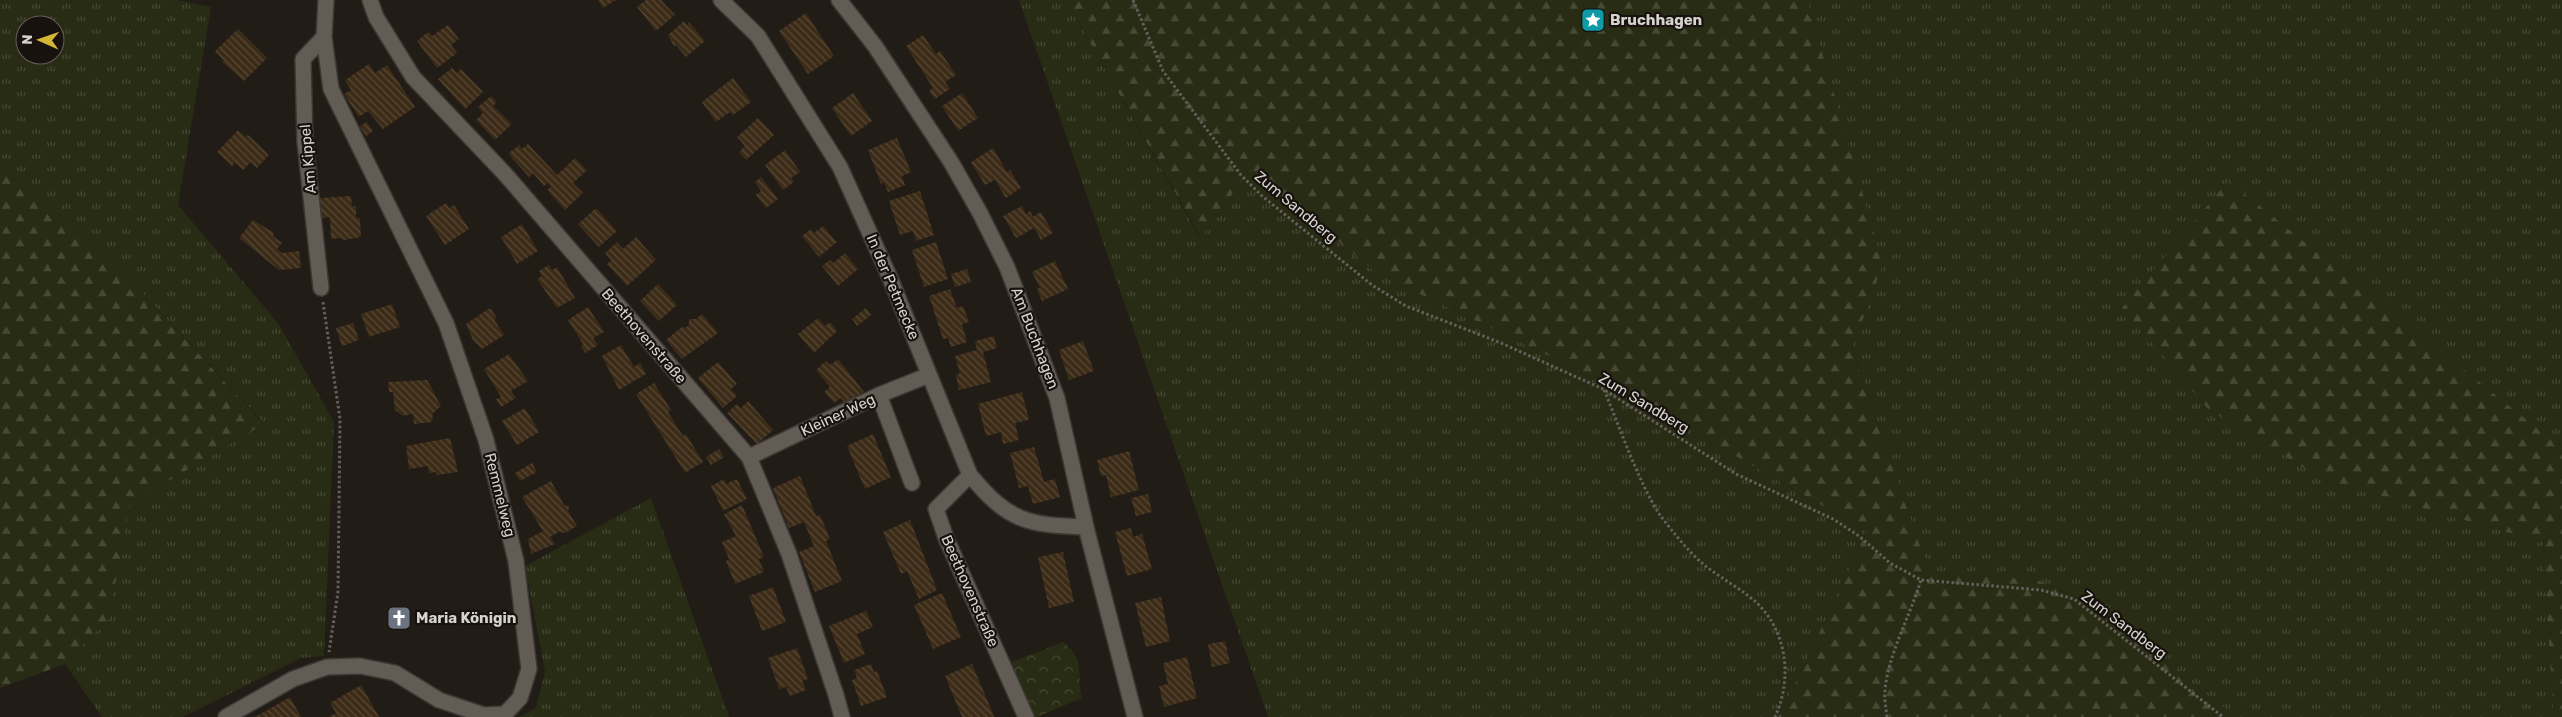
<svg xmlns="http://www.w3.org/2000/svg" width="2562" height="717" font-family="Rubik,sans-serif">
<defs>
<pattern id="grass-tufts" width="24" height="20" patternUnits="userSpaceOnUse" patternTransform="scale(1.25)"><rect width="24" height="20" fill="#282c14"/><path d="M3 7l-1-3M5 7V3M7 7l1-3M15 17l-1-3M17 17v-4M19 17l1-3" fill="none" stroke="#464a35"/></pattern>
<pattern id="forest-firs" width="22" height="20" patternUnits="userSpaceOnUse" patternTransform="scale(1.25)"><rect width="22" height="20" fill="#282c14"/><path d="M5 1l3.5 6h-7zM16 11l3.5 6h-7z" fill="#464a35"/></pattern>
<pattern id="park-crowns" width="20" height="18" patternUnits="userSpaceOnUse" patternTransform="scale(1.25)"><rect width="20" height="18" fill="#282c14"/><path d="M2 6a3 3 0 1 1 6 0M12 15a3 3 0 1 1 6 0" fill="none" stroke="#464a35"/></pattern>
<pattern id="building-back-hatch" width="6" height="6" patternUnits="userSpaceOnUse" patternTransform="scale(1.25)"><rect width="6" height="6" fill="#3c2b17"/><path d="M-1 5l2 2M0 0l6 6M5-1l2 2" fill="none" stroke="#574938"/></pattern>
</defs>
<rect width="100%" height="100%" fill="#211c16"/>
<path fill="url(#grass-tufts)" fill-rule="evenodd" d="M0 0H177L211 7 178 205 278 323 334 422 324 656 301 658 183 717H102L65 664 109 618 129 504 264 423 96 243 0 169ZM25 25H55V55H25Z
M1019 0H1066L1200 238 1250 169 1378 274 1622 391 1867 531 1793 689 1777 717H1268Z
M1807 0H2562V443L2324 480 2542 542 2554 717H2236L2083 600 2037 580 1929 572 1852 348 1882 264Z
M651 498 729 717H519L536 708 545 671 525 566Z"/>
<path fill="url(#forest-firs)" d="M1066 0H1807L1883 264 1852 349 1929 572 2037 580 2083 600 2236 717H1777L1793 689 1867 531 1622 391 1378 274 1250 169 1201 238Z
M0 169 96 243 264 424 130 504 109 618 65 664 0 688Z
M2228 181 2558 445 2562 443V717H2554L2542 542 2324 480 2208 409 2122 308Z"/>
<path fill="url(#park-crowns)" d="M1063 642C1086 659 1076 673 1082 698L1037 717H1029L1006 664Z"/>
<path fill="url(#building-back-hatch)" d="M598 0H616L603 8Z
M646 0H661L675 15 656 31 637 7Z
M806 13 834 56 808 74 779 31Z
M684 21 687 25 689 22 705 41 686 57 676 45 674 46 668 35Z
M448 25 459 39 451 45 457 53 437 68 417 41 428 32 432 36Z
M238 29 267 58 244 81 222 62 223 60 215 51Z
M923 35 936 54 940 51 956 75 945 82 950 89 935 99 929 91 933 88 906 46Z
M369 64 375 73 387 65 415 107 383 129 368 111 359 117 344 94 351 90 345 80Z
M452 68 457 73 461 69 483 92 465 109 438 79Z
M733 78 751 102 733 115 730 112 716 122 702 102Z
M853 93 872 121 851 136 832 108Z
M962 93 978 118 958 131 942 106Z
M491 96 497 102 493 106 512 124 495 140 476 120 483 113 478 107Z
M758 118 774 135 746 160 739 152 745 146 737 137Z
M367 122 373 131 366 136 360 126Z
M238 130 246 137 248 135 269 155 257 168 251 162 243 170 235 163 232 166 217 152Z
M897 138 911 172 902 176 905 185 888 192 884 182 881 184 868 150Z
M528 144 557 175 575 158 587 170 573 183 583 193 565 210 547 190 551 187 548 183 544 186 533 173 529 177 512 158 509 153 519 145 522 149Z
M993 148 1007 172 1010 170 1021 188 1006 198 995 180 985 185 971 162Z
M785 150 800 172 791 178 794 182 783 190 765 165Z
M761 177 778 199 766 208 756 195 761 191 755 182Z
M920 191 934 235 916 241 913 231 900 235 889 201Z
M351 196 352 206H356V218H360L361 237 344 240 341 238 331 239 330 217 321 218 320 198Z
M446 203 449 208 454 205 469 229 445 245 426 216Z
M1022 206 1026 214 1030 211 1033 217 1041 212 1053 233 1041 240 1034 228 1016 238 1003 216Z
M596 208 617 231 599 247 578 224Z
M253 220 274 233 273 236 282 243 277 249 282 253 299 251 301 268 279 270 239 238Z
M522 224 538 251 517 264 501 237Z
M823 226 837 242 819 257 802 236 811 229 814 233Z
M636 237 656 260 627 286 607 264 611 260 605 253 617 242 623 249Z
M936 242 948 279 924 287 912 250Z
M845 253 858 269 838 286 822 266 830 260 833 263Z
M1055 261 1068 289 1042 301 1037 289 1040 288 1032 272Z
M549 265 552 270 557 267 575 298 557 308 537 279 542 276 539 271Z
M967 269 971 282 955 287 951 274Z
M658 284 677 305 659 321 640 301Z
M950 289 957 308 963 306 969 322 962 324 967 342 951 347 948 338 943 339 929 296Z
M392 304 400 327 369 337 361 314Z
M588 307 604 332 593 338 598 345 585 353 581 346 583 344 568 320Z
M866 308 871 315 857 326 852 319Z
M488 309H491L496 317 495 321 504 335 482 349 473 340 466 324Z
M702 314 718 333 682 359 666 340 683 326 685 328 689 325V319H696Z
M818 318 825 326 830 322 837 331 814 353 798 334Z
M353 323 359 340 342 346 336 328Z
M994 336 997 348 983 352 991 382 959 390 956 375 960 373 955 356 977 350 975 341Z
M1083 341 1094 371 1069 380 1059 350Z
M621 345 634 367 640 363 646 374 619 390 602 356Z
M509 354 528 381 511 391 516 398 501 407 496 399 501 397 484 369Z
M838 359 864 392 845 404 841 398 834 403 824 392 830 387 816 370 826 361 830 365Z
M718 362 737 384 731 389 737 396 723 408 698 378Z
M427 380 441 406 433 413 432 422 414 424 413 414 403 416 395 410 393 392H389L388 382Z
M654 383 671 410 668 412 676 425 683 436 686 434 703 462 685 473 636 394Z
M1022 392 1029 420 1015 423 1019 440 1003 444 1001 432 986 436 978 404Z
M748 401 773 430 757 444 727 413 737 404 741 408Z
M525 408 539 432 517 445 502 421Z
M873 434 891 477 865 489 847 446Z
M450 438 458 472 437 475 436 472 429 473 428 466 409 469 406 446Z
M1034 447 1044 482 1055 479 1060 497 1033 504 1028 486 1019 488 1010 453Z
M719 449 724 457 711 465 706 457Z
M1129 451 1139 490 1111 497 1106 475 1101 476 1097 460Z
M532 463 537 472 520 481 515 473Z
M800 476 816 516 820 515 830 539 826 541 842 581 815 592 799 552 814 546 804 522 789 528 773 488Z
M724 479 726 484 737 479 747 499 723 511 711 486Z
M551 481 564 505 569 507 568 511 577 526 565 533 559 532 550 537 555 544 531 554 528 539 543 531 522 497Z
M1148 494 1152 512 1136 516 1131 498Z
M742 505 764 557 759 559 764 572 735 584 726 561 729 559 722 542 736 536 724 514Z
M910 520 937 590 919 599 907 571 901 574 883 532Z
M1131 528 1133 537 1142 534 1152 569 1127 576 1115 532Z
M1063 552 1074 602 1049 608 1038 557Z
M773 587 786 622 762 631 749 596Z
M942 593 961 637 933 649 914 605Z
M1161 597 1170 641 1146 647 1135 603Z
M390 618a9 9 0 1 1 18 0a9 9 0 1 1-18 0Z
M866 611 873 627 857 634 865 654 844 663 829 626Z
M1225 641 1230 663 1212 667 1208 644Z
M797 648 808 679 802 681 806 690 790 696 786 687 779 689 768 658Z
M1187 657 1197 698 1164 707 1159 686 1168 684 1163 663Z
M871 664 874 672 877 671 887 697 861 706 852 680 857 678 854 670Z
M972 664 991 709 994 717H962L945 676Z
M361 685 379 717H329L336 713 330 703Z
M290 697 301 717H255Z"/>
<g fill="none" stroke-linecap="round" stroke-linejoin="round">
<g stroke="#3b3734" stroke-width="18">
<path id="minor" d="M370 0 376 17 413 77 505 174 749 457 789 554 836 695 842 717
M721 0 758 36 840 167 890 278 970 475C1009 522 1027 525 1086 527
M839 0 875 46 951 162 980 213 1007 267 1057 398 1086 527 1135 717
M321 288 305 142 303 59 324 37
M879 395 912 483
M749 457 879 395 929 375
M970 475 936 509 946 538 1026 717
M226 717 293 679 327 667 360 666 395 673 439 700 484 715 505 714 520 698 529 669 516 561 486 440 446 323 331 89 324 37 326 0"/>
</g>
<path stroke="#64605b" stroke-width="3" stroke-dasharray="2.5 2.5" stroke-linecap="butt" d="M1133 0 1163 71 1241 175 1262 196 1372 285 1406 306 1501 343 1603 389 1736 474 1833 519 1859 536 1890 563 1921 580 2041 590 2074 599 2223 717
M323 302 340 419 338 592 329 652
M1604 390C1620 427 1638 482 1660 515 1672 531 1688 551 1703 564 1720 578 1742 589 1758 604 1788 634 1792 680 1775 717
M1887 717C1886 708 1884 699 1885 690 1888 655 1910 616 1921 580"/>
<use href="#minor" stroke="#625c55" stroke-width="15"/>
</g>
<defs>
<g id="sight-square" transform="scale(1.25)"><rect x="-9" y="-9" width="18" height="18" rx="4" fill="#0f9aa8" stroke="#17120d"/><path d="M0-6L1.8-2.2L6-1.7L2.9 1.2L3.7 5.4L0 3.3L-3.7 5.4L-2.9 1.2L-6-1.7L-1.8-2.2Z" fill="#fff"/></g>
<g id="church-square" transform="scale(1.25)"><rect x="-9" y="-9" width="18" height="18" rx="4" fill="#6b7280" stroke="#17120d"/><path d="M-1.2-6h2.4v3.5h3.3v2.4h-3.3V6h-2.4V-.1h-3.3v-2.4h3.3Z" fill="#fff"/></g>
</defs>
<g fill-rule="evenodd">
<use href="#sight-square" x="1593" y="20"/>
<use href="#church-square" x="399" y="618"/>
</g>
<g text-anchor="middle" stroke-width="4.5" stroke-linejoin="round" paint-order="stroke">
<g font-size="15" font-weight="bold" fill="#d6d3cf" stroke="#17120d" text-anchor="start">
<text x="1610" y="25">Bruchhagen</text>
<text x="416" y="623">Maria Königin</text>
</g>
<g font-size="15" fill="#d6d3cf" stroke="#17120d">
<text transform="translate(308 159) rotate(-95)" y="5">Am Kippel</text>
<text transform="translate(1296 207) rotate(40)" y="5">Zum Sandberg</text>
<text transform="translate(893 287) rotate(67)" y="5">In der Petmecke</text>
<text transform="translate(644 336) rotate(49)" y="5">Beethovenstraße</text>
<text transform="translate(1035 338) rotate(69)" y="5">Am Buchhagen</text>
<text transform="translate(1644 403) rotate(31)" y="5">Zum Sandberg</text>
<text transform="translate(838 415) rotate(-25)" y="5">Kleiner Weg</text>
<text transform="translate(500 495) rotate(76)" y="5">Remmelweg</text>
<text transform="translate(970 591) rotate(66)" y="5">Beethovenstraße</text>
<text transform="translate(2124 625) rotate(37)" y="5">Zum Sandberg</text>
</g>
</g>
<g transform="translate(40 40) rotate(272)"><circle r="24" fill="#17120d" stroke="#635f5b"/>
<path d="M0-4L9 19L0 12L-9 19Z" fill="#d4b635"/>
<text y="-8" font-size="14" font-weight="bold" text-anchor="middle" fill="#d6d3cf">N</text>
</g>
</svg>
